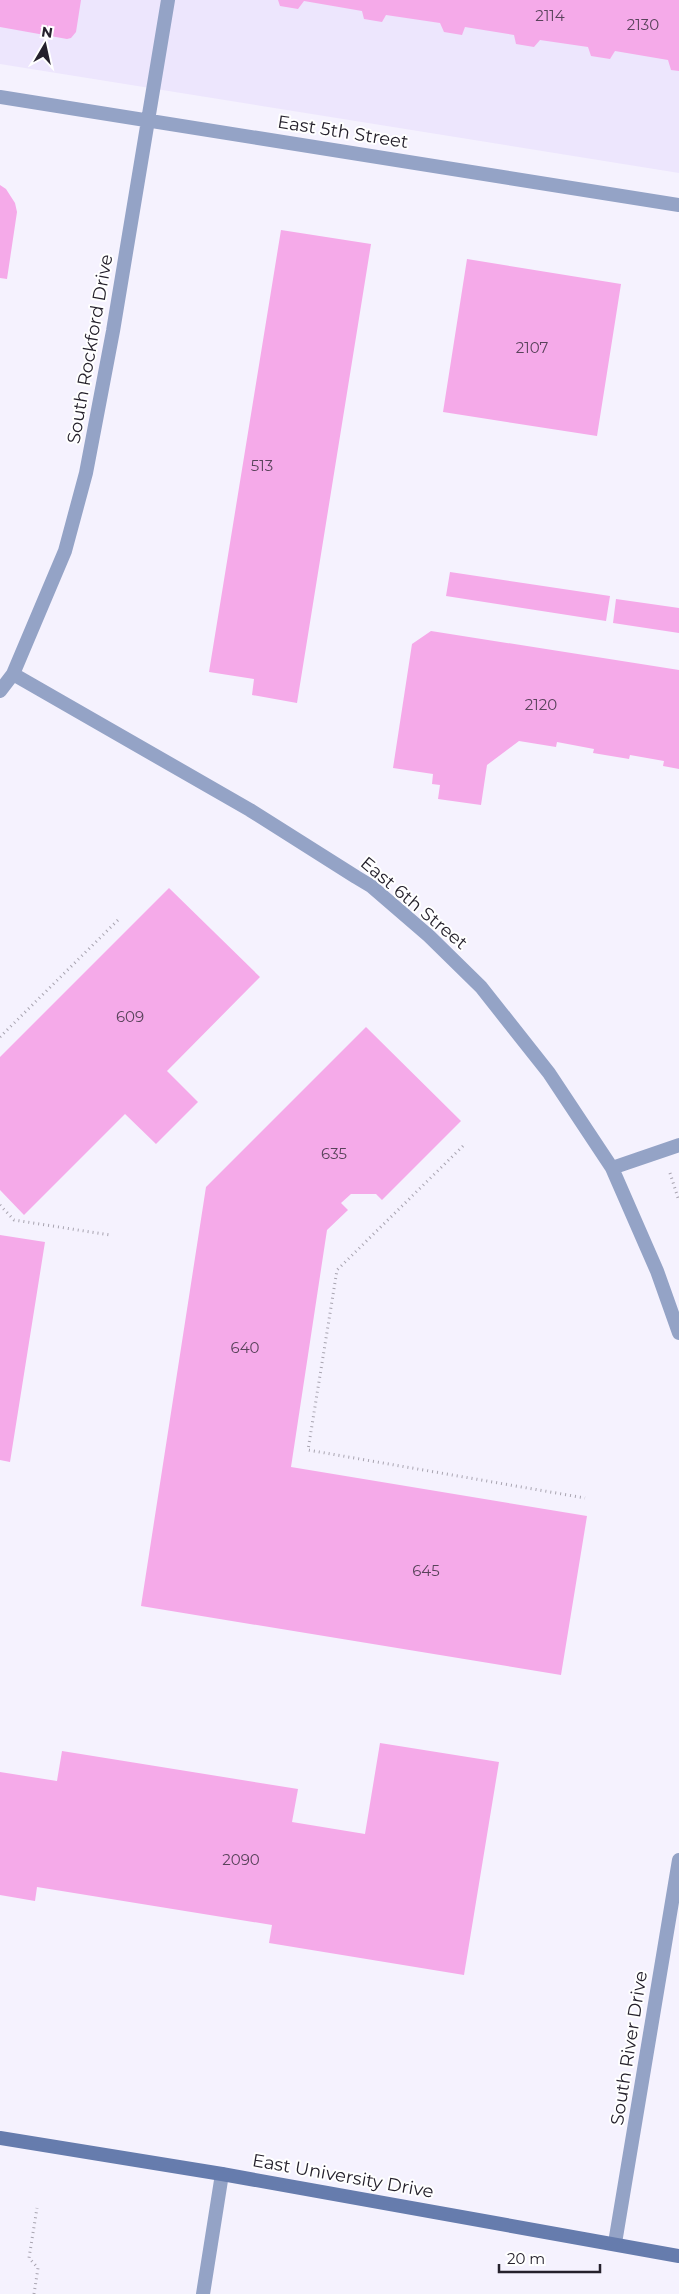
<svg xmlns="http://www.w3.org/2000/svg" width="679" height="2294" font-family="Montserrat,sans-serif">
<rect width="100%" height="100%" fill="#f5f2fe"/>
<path fill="#ede6fd" d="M0 0H679V173L0 64Z"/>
<path fill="#f5aae9" d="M0 0H81L76 32 71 38 67 39 0 27Z
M278 0H679V71L671 70 668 60 615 51 610 59 591 56 588 47 540 40 534 47 516 44 514 35 465 27 462 35 444 32 440 23 386 15 382 22 364 19 362 11 304 1 298 9 280 6Z
M0 185 6 189 15 203 17 212 7 279 0 278Z
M281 230 371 244 297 703 252 695 254 679 209 672Z
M467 259 621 284 597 436 443 412Z
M450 572 610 596 606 621 446 596Z
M616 599 679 608V633L613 623Z
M431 631 679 670V769L663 766 664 761 630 755 629 759 593 753 594 749 557 742 556 747 519 741 487 765 481 805 438 799 440 785 432 784 433 774 393 768 412 644Z
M169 888 260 977 167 1071 198 1102 156 1144 125 1114 24 1215 0 1190V1057Z
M366 1027 461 1121 382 1200 376 1194H351L341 1203 348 1210 327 1230 291 1467 587 1516 561 1675 141 1606 206 1187Z
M0 1235 45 1242 10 1462 0 1460Z
M380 1743 499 1762 464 1975 269 1943 272 1925 37 1887 35 1901 0 1895V1772L57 1781 62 1751 298 1789 292 1822 365 1834Z"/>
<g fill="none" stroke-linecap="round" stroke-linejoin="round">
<path stroke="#a8a4b0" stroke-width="3" stroke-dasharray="1 4" stroke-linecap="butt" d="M0 1037 119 919
M463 1146 337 1270 308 1450 585 1498
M670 1173 679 1201
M0 1205 14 1220 110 1235
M34 2294 38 2268 29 2258 37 2208"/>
<path stroke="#94a3c6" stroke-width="14" d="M0 97 679 205
M13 674 250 810 356 877 371 886 429 936 481 987 549 1073 612 1168 657 1271 679 1333
M0 691 13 674 65 551 86 473 113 331 168 0
M612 1168 679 1145
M615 2243 679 1860
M203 2294 222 2174"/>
<path stroke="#667cad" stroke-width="14" d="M0 2138 222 2174 679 2256"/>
</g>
<g text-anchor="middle" stroke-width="4" stroke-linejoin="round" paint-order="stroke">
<g font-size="15" fill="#59435b">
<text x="550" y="21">2114</text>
<text x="643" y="30">2130</text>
<text x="532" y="353">2107</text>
<text x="262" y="471">513</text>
<text x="541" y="710">2120</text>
<text x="130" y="1022">609</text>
<text x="334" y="1159">635</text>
<text x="245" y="1353">640</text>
<text x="426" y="1576">645</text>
<text x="241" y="1865">2090</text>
</g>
<g font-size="18" fill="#25212c" stroke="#fff">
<text transform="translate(343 132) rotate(9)" y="6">East 5th Street</text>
<text transform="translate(90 349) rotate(-80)" y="6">South Rockford Drive</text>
<text transform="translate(414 903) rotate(40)" y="6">East 6th Street</text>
<text transform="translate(629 2048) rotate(-81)" y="6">South River Drive</text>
<text transform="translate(343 2176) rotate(10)" y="6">East University Drive</text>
</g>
</g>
<g transform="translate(45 45) rotate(9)" stroke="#ffffff" stroke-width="4" paint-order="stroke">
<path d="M0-4L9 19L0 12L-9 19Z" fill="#25212c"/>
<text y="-8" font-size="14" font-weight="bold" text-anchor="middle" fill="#25212c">N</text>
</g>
<path d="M499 2264v8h101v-8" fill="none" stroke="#25212c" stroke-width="2.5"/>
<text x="507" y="2264" font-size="15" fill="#25212c" stroke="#ffffff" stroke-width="4" paint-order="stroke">20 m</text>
</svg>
